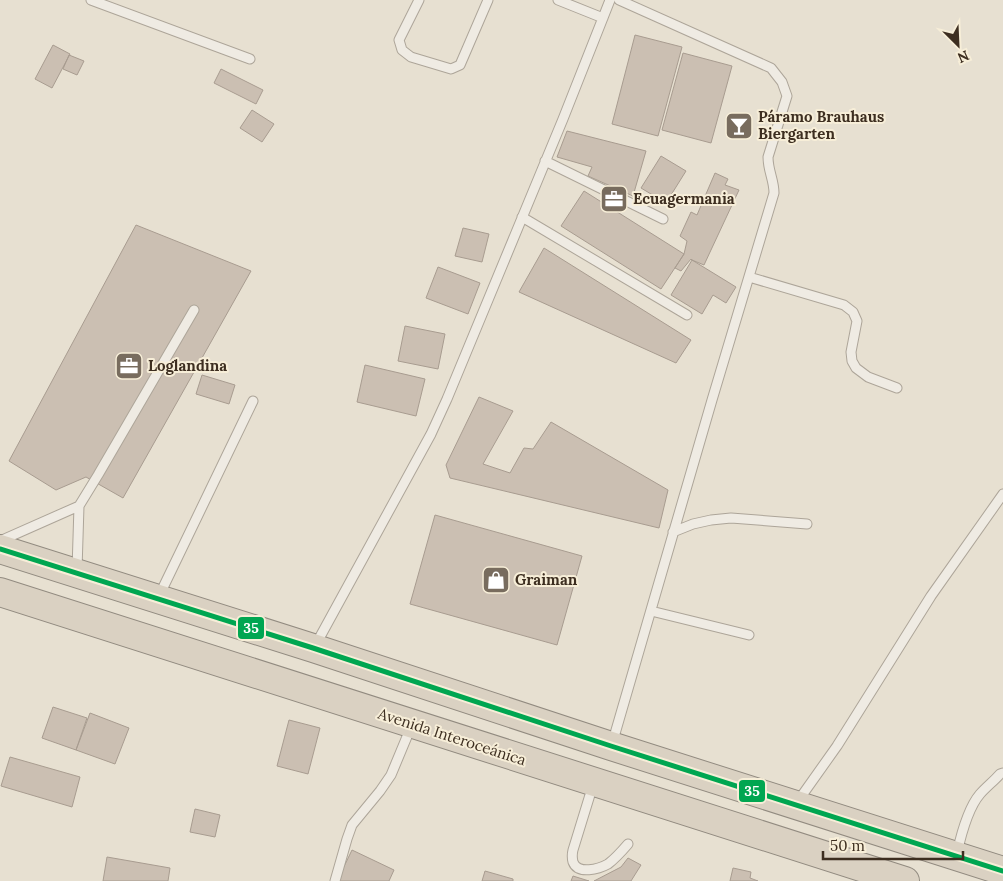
<svg xmlns="http://www.w3.org/2000/svg" width="1003" height="881" font-family="Lora,serif">
<rect width="100%" height="100%" fill="#e7e0d1"/>
<path fill="#cbbfb2" stroke="#a89c90" d="M635 35 682 47 658 136 612 124Z
M53 45 70 54 52 88 35 79Z
M683 53 732 66 711 143 662 130Z
M69 55 84 61 77 75 63 69Z
M221 69 263 90 256 104 214 83Z
M252 110 274 124 262 142 240 128Z
M567 131 646 151 633 196 588 176 592 167 557 157Z
M661 156 686 171 666 203 641 188Z
M715 173 728 179 725 185 739 190 704 265 692 260 691 259 681 271 675 268 684 254 687 241 680 236 691 212 697 215Z
M584 191 684 254 661 289 561 226Z
M136 225 251 271 123 498 86 477 56 490 9 461Z
M463 228 489 234 482 262 455 256Z
M544 248 691 340 676 363 519 292Z
M692 260 736 287 726 303 713 295 702 314 671 295Z
M438 267 480 283 468 314 426 298Z
M405 326 445 334 438 369 398 361Z
M365 365 425 379 416 416 357 402Z
M202 375 235 385 229 404 196 394Z
M479 397 513 411 483 464 510 473 524 448 533 449 551 422 668 490 659 528 450 478 446 465Z
M435 515 582 556 557 645 410 604Z
M53 707 87 718 76 750 42 738Z
M90 713 129 728 115 764 76 750Z
M289 720 320 728 308 774 277 766Z
M10 757 80 777 72 807 1 786Z
M195 809 220 815 215 837 190 832Z
M352 850 394 870 389 881H337Z
M107 857 170 868 168 881H103Z
M628 858 641 865 631 881H594L621 867Z
M733 868 751 872 750 878 758 881H730Z
M485 871 513 879V881H482Z
M573 876 589 881H571Z"/>
<g fill="none" stroke-linecap="round" stroke-linejoin="round">
<g stroke="#ada599" stroke-width="11">
<path id="lane" d="M91 0 250 59
M419 0 399 40 402 50 411 57 451 69 460 65 488 0
M558 0 603 18
M545 161 663 219
M522 217 687 315
M749 277 844 305 853 312 857 321 851 352 852 361 856 368 868 377 897 388
M79 506 98 475 194 310
M673 532 693 524 711 520 731 518 807 524
M0 541 79 506 77 570
M159 596 253 401
M651 611 749 635
M315 646 431 434 447 399 563 119 610 0
M612 744 712 400 774 193C774 180 768 171 768 157L787 96 782 82 771 68 619 0
M593 785 573 850C572 854 572 858 573 862 578 875 599 869 608 864 616 858 622 851 628 844
M798 801 837 746 931 596 1003 494
M957 853C961 835 968 808 980 794 986 787 994 781 1000 774L1003 773
M335 881 347 839 352 825 380 791 391 775 411 727"/>
</g>
<g stroke="#928b80" stroke-width="30">
<path id="highway" d="M0 549 313 648 611 746 1003 871
M0 592 905 881"/>
</g>
<use href="#lane" stroke="#efebe3" stroke-width="9"/>
<use href="#highway" stroke="#dad1c2" stroke-width="28"/>
<g stroke="#f7eed8" stroke-width="9">
<path id="bus-1" d="M0 549 313 648 611 746 1003 871"/>
</g>
<use href="#bus-1" stroke="#00a651" stroke-width="5"/>
</g>
<defs>
<g id="bar-square" transform="scale(1.4375)"><rect x="-9" y="-9" width="18" height="18" rx="4" fill="#786c5e" stroke="#f7eed8"/><path d="M-6-5H6L.8 .8V4.5H3.5V6h-7V4.5H-.8V.8Z" fill="#fff"/></g>
<g id="office-square" transform="scale(1.4375)"><rect x="-9" y="-9" width="18" height="18" rx="4" fill="#786c5e" stroke="#f7eed8"/><path d="M-6-3h4V-5.5h4V-3h4V5H-6ZM-1-4.5V-3h2v-1.5ZM-6 0V1H6V0Z" fill="#fff"/></g>
<g id="shop-square" transform="scale(1.4375)"><rect x="-9" y="-9" width="18" height="18" rx="4" fill="#786c5e" stroke="#f7eed8"/><path d="M-5-2.5h2.3a2.7 3.5 0 0 1 5.4 0H5L5.5 6h-11ZM-1.5-2.5h3a1.5 2.3 0 0 0-3 0Z" fill="#fff"/></g>
</defs>
<g fill-rule="evenodd">
<use href="#bar-square" x="739" y="126"/>
<use href="#office-square" x="614" y="199"/>
<use href="#office-square" x="129" y="366"/>
<use href="#shop-square" x="496" y="580"/>
</g>
<g text-anchor="middle" stroke-width="4" stroke-linejoin="round" paint-order="stroke">
<g font-size="15" font-weight="bold" fill="#3d2e20" stroke="#f7eed8" text-anchor="start">
<text x="758" y="122">Páramo Brauhaus<tspan x="758" dy="17">Biergarten</tspan></text>
<text x="633" y="204">Ecuagermania</text>
<text x="148" y="371">Loglandina</text>
<text x="515" y="585">Graiman</text>
</g>
<g font-size="15" fill="#3d2e20" stroke="#f7eed8">
<text transform="translate(452 737) rotate(18)" y="5">Avenida Interoceánica</text>
</g>
</g>
<g stroke="#f7eed8" stroke-width="2">
<rect x="237" y="616" width="28" height="24" rx="5" fill="#00a651"/>
<rect x="738" y="779" width="28" height="24" rx="5" fill="#00a651"/>
</g>
<g font-size="14" text-anchor="middle" font-weight="bold" fill="#fff">
<text x="251" y="633">35</text>
<text x="752" y="796">35</text>
</g>
<g transform="translate(958 45) rotate(156)" stroke="#f7eed8" stroke-width="4" paint-order="stroke">
<path d="M0-4L9 19L0 12L-9 19Z" fill="#3d2e20"/>
<text y="-8" font-size="14" font-weight="bold" text-anchor="middle" fill="#3d2e20">N</text>
</g>
<path d="M823 851v8h140v-8" fill="none" stroke="#3d2e20" stroke-width="2.5"/>
<text x="830" y="851" font-size="15" fill="#3d2e20" stroke="#f7eed8" stroke-width="4" paint-order="stroke">50 m</text>
</svg>
